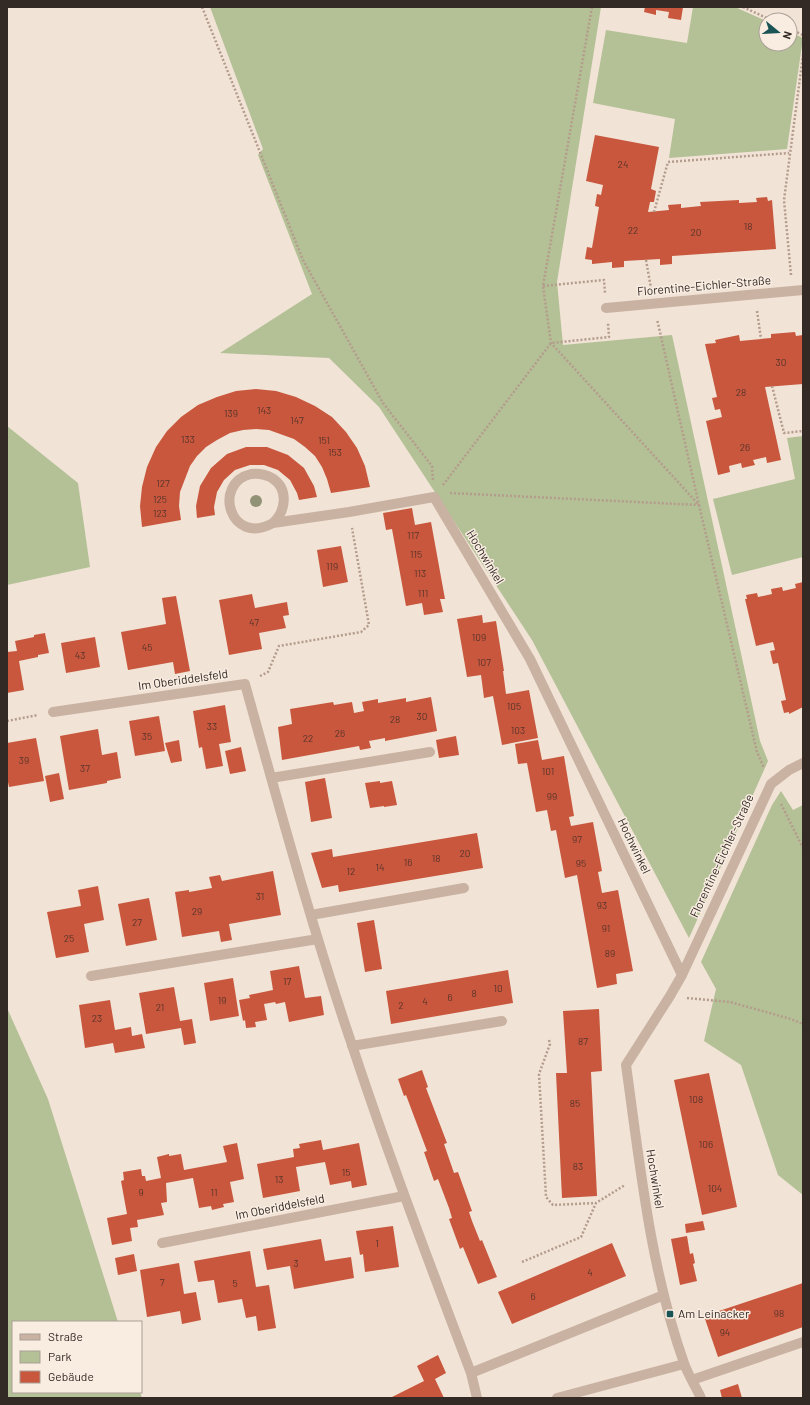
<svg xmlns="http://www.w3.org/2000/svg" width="810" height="1405" font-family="Barlow,sans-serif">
<rect width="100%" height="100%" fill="#f1e3d6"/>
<path fill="#b4c096" d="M210 7H601L557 282 563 345 672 335 760 741 768 761 689 938 532 640 379 407 329 358 220 353 312 294 258 155 263 149Z
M693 7H735L766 21V44H790V32L803 38 787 149 669 158 675 119 593 103 606 30 687 43Z
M7 426 78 483 90 567 7 585Z
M803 436V557L732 575 713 499 795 479 787 438Z
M781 791 793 810 803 805V1195L778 1175 741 1065 704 1041 716 989 701 962 772 805Z
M7 1008 48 1099 118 1322H13V1392H140L142 1398H7Z"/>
<path fill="#c8573d" d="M645 7H683L681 20 668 18 669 12 656 10V15L644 12Z
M595 135 659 147 651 189 656 191 654 202H650L648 212 669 210 668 205 681 204V208L701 206 700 202 739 200V203L757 202 756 198 767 197 768 201 772 200 776 249 672 256V264L660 265V259L624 261V267L612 268V262L592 264V260L585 259 587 247 592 248 599 207 595 206 597 194 601 195 603 185 586 181Z
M795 332 796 336 803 335V384L765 387 781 460 767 463 766 457 753 460 755 465 742 468 741 463 729 466 730 472 718 475 706 421 722 417 720 409 715 410 712 398 717 397 705 344 716 343 715 340 739 335 740 341 771 338V334Z
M256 389 276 391 296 397 315 406 332 417 346 432 357 448 365 466 370 487 331 493 327 479 322 467 315 456 305 447 294 439 269 430 256 429 243 430 230 433 217 440 206 447 197 456 190 466 180 492 179 506 181 520 142 527 140 506 142 487 147 467 156 447 167 431 181 417 198 405 217 397 236 391Z
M246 447H267L288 455 304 468 314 486 317 497 299 500 297 493 290 480 278 470 264 465H250L235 470 224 480 217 492 214 507 215 515 197 518 196 506 200 486 211 468 227 454Z
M412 508 415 525 431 522 445 599H440L443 612 424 615 422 603 406 606 392 529 386 530 383 513Z
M341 546 348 582 323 587 317 550Z
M803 582V707L789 714V712L784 713 781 701 786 700 778 663 773 664 770 651 775 650 773 642 756 646 745 599H747L746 595 757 593 758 597 772 594 771 589 782 587 783 591 796 588 795 584Z
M252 594 255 608 287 602 289 615 283 616 286 628 259 633 262 649 229 655 219 600Z
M176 596 190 671 175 674 173 662 128 670 121 632 166 624 162 598Z
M482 615 483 623 496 621 504 671H503L506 694 529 690 538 738 502 745 493 696 484 698 481 675 467 677 457 619Z
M45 633 49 653 38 655V657L19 661 24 690 7 693V652L17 651 15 641 34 637V635Z
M95 637 100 667 66 673 61 643Z
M431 697 437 731 385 741V738L369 741 371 748 360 750 359 746 282 760 278 727 292 724 290 709 333 702 334 705 352 702 354 713 364 711 362 702 378 699V703L406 698V702Z
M225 705 231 742 219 744 223 766 206 769 202 747 199 748 193 711Z
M159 716 165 751 135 756 129 721Z
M98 729 102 755 117 752 121 778 107 781V783L69 790 60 736Z
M456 736 459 755 439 758 436 740Z
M36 738 44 781 9 787 7 777V743Z
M179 740 182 761 171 763 165 743Z
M538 740 542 760 564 756 574 816 569 817 571 826 593 822 602 871 598 872 602 893 618 890 633 971 616 974 617 984 597 988 577 875 565 878 556 830 551 831 547 810 536 812 527 763 518 764 515 744Z
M241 747 246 771 230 774 225 751Z
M59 773 64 799 50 802 45 776Z
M325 778 332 818 311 822 305 782Z
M380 781V783L392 781 397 805 384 807V806L370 808 365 783Z
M477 833 483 868 339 892 338 885 322 888 311 853 332 849 333 857Z
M273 871 281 915 229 924 232 940 221 942 219 931 182 937 175 892 189 890V892L212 888 209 877 220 875 222 881Z
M98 886 104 920 84 924 89 952 56 958 47 912 81 906 78 890Z
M149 898 157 940 126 946 118 904Z
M374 920 382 969 365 972 357 923Z
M299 966 305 998 321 996 324 1015 289 1022 285 1002 276 1004 275 1002 264 1004 267 1020 255 1022 256 1027 246 1028 245 1020 243 1021 239 1000 250 998 249 995 273 990 270 971Z
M508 970 513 1003 391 1024 386 991Z
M233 978 239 1016 210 1021 204 983Z
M174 987 180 1021 192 1019 196 1043 184 1045 181 1028 146 1034 139 993Z
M110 1000 115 1030 131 1027 132 1036 142 1034 145 1048 115 1053 113 1043 85 1048 79 1005Z
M599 1009 602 1071 591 1072 597 1196 562 1198 556 1073H567L563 1011Z
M422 1070 428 1087 426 1088 447 1143 444 1144 454 1173 458 1172 472 1211 469 1212 472 1221 480 1241 482 1240 497 1277 478 1284 463 1247 460 1249 449 1219 452 1218 449 1208 438 1179 434 1181 424 1152 427 1151 406 1095 404 1096 398 1079Z
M709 1073 737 1207 702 1215 674 1080Z
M321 1140 323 1150 359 1143 367 1185 352 1188 351 1181 330 1185 325 1162 296 1167 300 1191 263 1198 257 1164 294 1157 293 1149 300 1148 299 1144Z
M237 1143 244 1179 230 1182 234 1202 223 1204 224 1207 212 1210 211 1206 199 1208 193 1178 166 1183 167 1202 161 1203 164 1215 137 1220 138 1227 130 1228 132 1241 112 1245 107 1218 127 1214 121 1181 124 1180 123 1172 141 1169 142 1176H145L146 1181 161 1178 157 1157 169 1154V1156L181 1154 184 1170 227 1162 223 1146Z
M703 1221 705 1230 686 1233 685 1224Z
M393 1226 399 1267 365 1272 363 1254 360 1255 356 1231Z
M687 1236 690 1254 693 1253 695 1263 693 1264 697 1281 680 1285 671 1239Z
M321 1239 325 1261 351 1257 354 1278 294 1289 290 1266 267 1270 263 1249Z
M612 1243 626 1276 512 1324 498 1292Z
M250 1251 256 1287 269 1285 276 1328 258 1331 256 1316 246 1318 242 1299 218 1303 214 1280 198 1282 194 1261Z
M134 1254 137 1271 118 1275 115 1258Z
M179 1263 184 1294 196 1292 201 1320 182 1324 180 1311 147 1317 140 1270Z
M803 1283V1327L718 1357 704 1316Z
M438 1355 446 1373 435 1379 444 1398H390L424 1381 417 1366Z
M738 1384 742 1398H722L720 1390Z"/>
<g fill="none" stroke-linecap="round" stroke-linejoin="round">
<path stroke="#b49c8d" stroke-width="2.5" stroke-dasharray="2 2" stroke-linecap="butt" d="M202 7 303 260 383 403 432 466 433 482
M592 7 543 286 551 343 699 505 757 752 764 768
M743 7 771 20
M790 29 803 35
M654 212 668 162 789 153
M646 260 651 288
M791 275 784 200 803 55
M543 286 604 280 605 293
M757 311 761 339
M772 386 784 433 803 431
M443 485 551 343 609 337 608 323
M450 493 699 505 657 319
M260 676 268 672 279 646 361 632 369 625 352 528
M7 721 38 715
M781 804 803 848
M687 998 730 1002 791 1019 803 1024
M549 1040 550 1044 539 1074 546 1197 553 1205 596 1203
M522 1262 581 1237 596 1203 625 1185"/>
<path stroke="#c9b2a2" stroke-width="10" d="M606 308 803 290
M273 523C230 547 212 483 251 474 258 473 265 474 272 478 289 489 286 511 273 523L349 512 434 497 530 659 682 975
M53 712 245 684C279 806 312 928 353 1048 389 1157 430 1265 471 1373L477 1398
M271 778 430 752
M311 915 464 888
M91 976 318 939
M352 1046 502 1021
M162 1243 404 1196
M471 1373 664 1295
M692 1380 803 1342
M557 1398 684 1364
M701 1398C696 1387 688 1375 684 1363 650 1267 640 1165 626 1065L670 996 682 975 771 784 789 770 803 763"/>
</g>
<circle fill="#929376" cx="256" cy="501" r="6"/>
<rect fill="#1a5455" stroke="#f9ede2" stroke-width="1.5" x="666" y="1310" width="8" height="8" rx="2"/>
<g text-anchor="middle" stroke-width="3" stroke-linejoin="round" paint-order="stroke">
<g font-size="10" fill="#58342b">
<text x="623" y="168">24</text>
<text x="748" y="230">18</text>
<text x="633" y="234">22</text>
<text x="696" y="236">20</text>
<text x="781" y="366">30</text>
<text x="741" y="396">28</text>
<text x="264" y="414">143</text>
<text x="231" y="417">139</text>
<text x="297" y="424">147</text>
<text x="188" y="443">133</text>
<text x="324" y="444">151</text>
<text x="745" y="451">26</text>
<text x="335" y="456">153</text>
<text x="163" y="487">127</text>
<text x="160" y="503">125</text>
<text x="160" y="517">123</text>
<text x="413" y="539">117</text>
<text x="416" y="558">115</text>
<text x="332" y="570">119</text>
<text x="420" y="577">113</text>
<text x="423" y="597">111</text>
<text x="254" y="626">47</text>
<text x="479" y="641">109</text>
<text x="147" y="651">45</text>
<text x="80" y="659">43</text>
<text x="484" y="666">107</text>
<text x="514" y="710">105</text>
<text x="422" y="720">30</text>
<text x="395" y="723">28</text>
<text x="212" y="730">33</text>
<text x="518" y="734">103</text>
<text x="340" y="737">26</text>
<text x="147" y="740">35</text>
<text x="308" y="742">22</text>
<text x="24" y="764">39</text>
<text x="85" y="772">37</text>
<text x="548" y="775">101</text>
<text x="552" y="800">99</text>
<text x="577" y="843">97</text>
<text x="465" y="857">20</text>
<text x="436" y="862">18</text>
<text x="408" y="866">16</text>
<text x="581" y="867">95</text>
<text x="380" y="871">14</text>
<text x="351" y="875">12</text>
<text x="260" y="900">31</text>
<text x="602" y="909">93</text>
<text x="197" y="915">29</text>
<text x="137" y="926">27</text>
<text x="606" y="932">91</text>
<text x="69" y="942">25</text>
<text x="610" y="957">89</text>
<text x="287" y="985">17</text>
<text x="498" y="992">10</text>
<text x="474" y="997">8</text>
<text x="450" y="1001">6</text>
<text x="222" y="1004">19</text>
<text x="425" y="1005">4</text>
<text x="401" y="1009">2</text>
<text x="160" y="1011">21</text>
<text x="97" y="1022">23</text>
<text x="583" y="1045">87</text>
<text x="696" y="1103">108</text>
<text x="575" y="1107">85</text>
<text x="706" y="1148">106</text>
<text x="578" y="1170">83</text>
<text x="346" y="1176">15</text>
<text x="279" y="1183">13</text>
<text x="715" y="1192">104</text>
<text x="141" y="1196">9</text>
<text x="214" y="1196">11</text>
<text x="377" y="1247">1</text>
<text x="296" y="1267">3</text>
<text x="590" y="1276">4</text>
<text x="162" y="1286">7</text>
<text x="235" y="1287">5</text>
<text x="533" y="1300">6</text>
<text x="779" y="1317">98</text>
<text x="725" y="1336">94</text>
</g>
<g font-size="12" fill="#332925" stroke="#f9ede2">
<text transform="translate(704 286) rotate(-5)" y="4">Florentine-Eichler-Straße</text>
<text transform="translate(485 557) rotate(59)" y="4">Hochwinkel</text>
<text transform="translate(183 680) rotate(-8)" y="4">Im Oberiddelsfeld</text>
<text transform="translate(634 846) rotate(64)" y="4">Hochwinkel</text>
<text transform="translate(722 856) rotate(-65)" y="4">Florentine-Eichler-Straße</text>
<text transform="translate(655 1179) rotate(81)" y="4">Hochwinkel</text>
<text transform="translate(280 1207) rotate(-11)" y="4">Im Oberiddelsfeld</text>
</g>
<g font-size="12" fill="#332925" stroke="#f9ede2" text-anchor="start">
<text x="678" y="1318">Am Leinacker</text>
</g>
</g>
<rect width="810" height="1405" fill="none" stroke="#332925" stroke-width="16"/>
<rect x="12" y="1321" width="130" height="72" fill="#f9ede2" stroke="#aa9f96"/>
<rect x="20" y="1334" width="20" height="6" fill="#c9b2a2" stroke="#aa9f96"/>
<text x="48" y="1341" font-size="12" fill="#332925">Straße</text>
<rect x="20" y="1351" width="20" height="12" fill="#b4c096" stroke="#aa9f96"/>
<text x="48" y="1361" font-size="12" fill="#332925">Park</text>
<rect x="20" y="1371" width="20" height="12" fill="#c8573d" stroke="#aa9f96"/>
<text x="48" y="1381" font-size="12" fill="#332925">Gebäude</text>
<g transform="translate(778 32) rotate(108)"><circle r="19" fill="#f9ede2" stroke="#aa9f96"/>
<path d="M0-3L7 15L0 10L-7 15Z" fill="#1a5455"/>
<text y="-6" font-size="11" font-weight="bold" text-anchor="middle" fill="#332925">N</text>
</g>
</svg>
